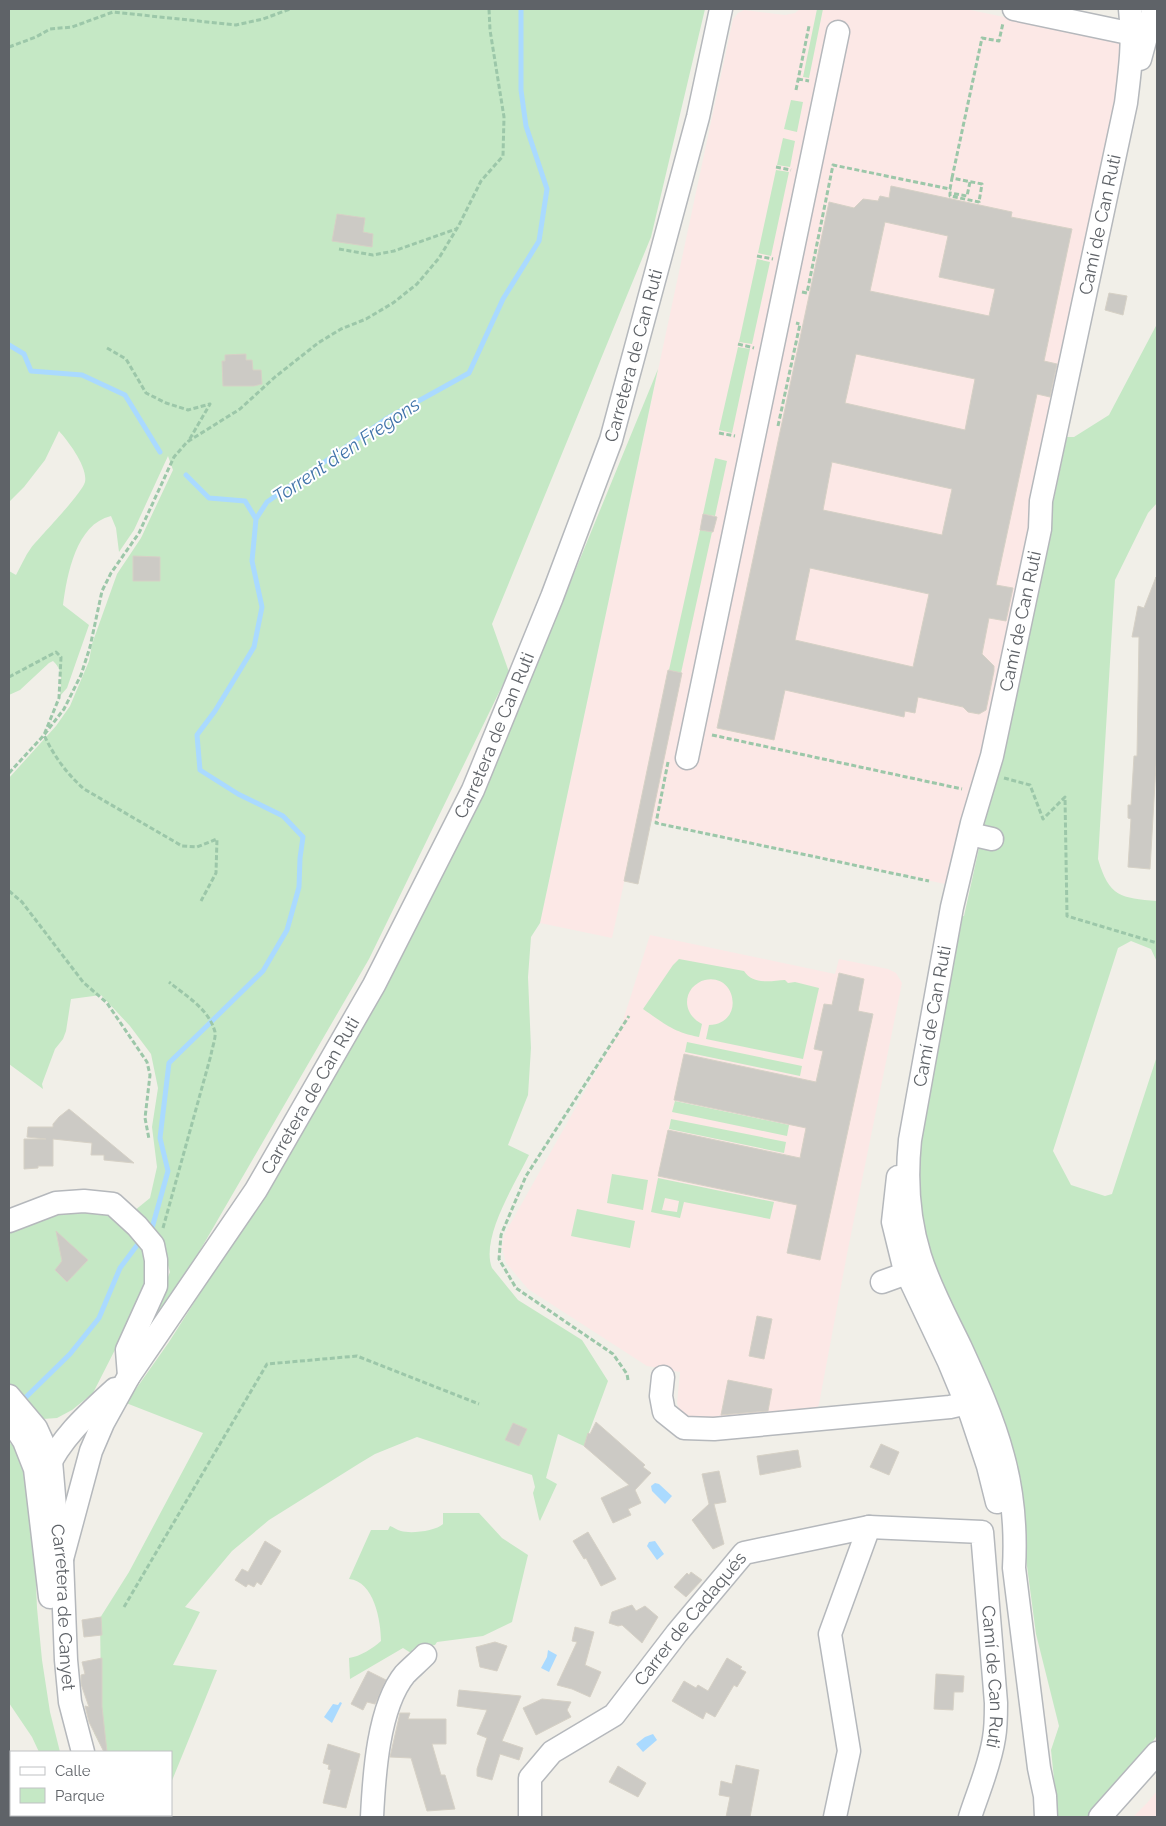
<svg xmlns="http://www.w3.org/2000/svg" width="1166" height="1826" font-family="Raleway,sans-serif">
<rect width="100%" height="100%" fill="#f1efe8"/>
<path fill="#fce8e6" d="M800 9H966L1118 41 1128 48 1034 495 980 779 945 884 638 818 612 938 540 923 733 19 738 13 744 10 785 15 795 13Z
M650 935 835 974 839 959 888 969 896 973 902 983 847 1254 819 1404 815 1414 690 1420 680 1411 677 1403 680 1372 647 1366 528 1289 506 1263 502 1248 504 1235 621 1027Z
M1157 1791V1817H1133L1147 1803Z"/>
<path fill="#c5e8c5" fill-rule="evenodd" d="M9 9H705L651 237 492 624 509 672 369 959 184 1278 142 1341 170 1272 165 1255 134 1211 150 1198 157 1167 152 1127 158 1088 151 1054 130 1026 101 995 71 999 66 1031 63 1039 55 1049 42 1084 43 1089 9 1064V778L56 726 70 706 89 661 92 644 117 574 141 538 173 470 168 456 134 530 119 552 116 528 111 516C76 524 67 575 63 605L89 625 67 688 60 696C61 683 64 671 53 661L49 663 20 690 9 695V571L16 575C21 566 25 556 31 548 42 534 81 495 85 482 88 467 68 441 59 431L45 460 24 487 9 502Z
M817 9H823L809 78 803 77Z
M791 100 803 102 797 132 784 129Z
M783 138 795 141 790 167 777 165Z
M776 170 789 172 771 256 758 253Z
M757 259 770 262 752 344 739 342Z
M1157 324V503L1148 513 1115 580 1098 859C1109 897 1121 898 1157 901V962L1151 949 1131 941 1118 948 1053 1151 1071 1185 1105 1196 1112 1194 1157 1056V1735L1130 1777 1090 1817H1058L1051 1750 1059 1726 1036 1634 1023 1536 945 1308 915 1212 914 1176 962 916H964L996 771 1067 437H1074L1109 415Z
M738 347 750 349 732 433 719 430Z
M658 369 540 923 531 937 528 977 531 1048 528 1095 508 1145 529 1155C516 1182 480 1238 492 1268L518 1300 582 1340 608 1381 584 1446 558 1434 546 1478 557 1484 540 1521 539 1519 533 1493 535 1487 532 1475 417 1437 375 1454 360 1463 269 1520 232 1551 185 1607 200 1612 173 1665 217 1670 171 1783V1752H104L94 1733 93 1700 101 1692 100 1618 129 1572 203 1433 126 1403 169 1342 288 1155 452 857 520 705Z
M715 458 727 461 715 516 703 514Z
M700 530 712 532 681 673 669 670Z
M679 959 744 971C753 985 771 981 785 980L788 983 795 982 819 988 803 1059 706 1039 709 1025C745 1024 737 973 705 980 700 981 696 984 692 988 682 1001 688 1017 702 1024L699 1037C673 1032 665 1024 643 1009L673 965Z
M687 1042 802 1066 800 1076 685 1052Z
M675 1101 789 1125 787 1136 672 1112Z
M671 1119 786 1142 784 1153 669 1129Z
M612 1174 648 1180 643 1210 607 1203Z
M658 1178 774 1202 770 1219 684 1202 680 1218 651 1212ZM665 1198 679 1201 677 1212 662 1210Z
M94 1207 112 1216 152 1249V1277L93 1393 72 1410 57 1418 43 1419 9 1384V1232L40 1219 72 1208Z
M577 1209 635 1221 630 1248 571 1236Z
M9 1442 20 1452 24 1464 34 1536 37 1608 42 1660 50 1712 60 1752H39L32 1737 9 1703Z
M443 1513H479L502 1538 528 1555 512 1622 483 1636 437 1642 435 1645 413 1649 411 1653 403 1648 350 1679 349 1658C361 1656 372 1649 381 1641 381 1621 374 1581 349 1579L371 1530H388L390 1526C393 1527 397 1530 401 1531 411 1534 436 1531 443 1524Z"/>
<path fill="#aadaff" d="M655 1483 659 1484 672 1496 665 1504 652 1491 651 1486Z
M655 1541 664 1554 657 1560 647 1546 649 1542Z
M548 1650 557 1655 549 1672 541 1668 547 1657Z
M340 1702 342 1703 332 1723 324 1717 333 1704 338 1705Z
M653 1734 657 1740 643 1752 636 1744 645 1737Z"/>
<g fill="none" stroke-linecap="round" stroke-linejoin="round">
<path stroke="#aadaff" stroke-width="5" d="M9 345 24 354 31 371 82 375 125 395 160 452
M186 475 209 498 245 501 256 519
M149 1232 152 1228 168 1171 160 1138 169 1063 263 971 287 930 299 887 300 858 303 837 283 816 238 794 200 770 197 735 215 711 254 647 262 607 252 561 256 519 267 502 386 419 469 373 503 299 539 241 547 189 526 126 521 90V9
M21 1402 70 1354 99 1318 120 1268 141 1240"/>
</g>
<path fill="#cccac5" stroke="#d6d1c6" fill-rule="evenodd" d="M891 186 1012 212 1011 217 1072 229 1044 361 1057 364 1050 397 1037 394 996 585 1013 588 1006 621 989 618 982 654 994 666V671L986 710 979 714 968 712 963 707 918 697 915 713 905 711 904 717 785 690 774 740 717 728 829 202 854 208 863 199 878 201 880 196 889 198ZM885 222 948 236 939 277 995 289 989 316 870 291ZM856 354 975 379 965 430 845 403ZM832 462 952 489 942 535 823 510ZM810 568 929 594 913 667 795 640Z
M337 214 365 218 363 232 373 234 372 247 332 241Z
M1109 293 1127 296 1123 315 1105 310Z
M246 354V360H252L253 370H261L262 384 254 386H223L222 361H225V355Z
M703 514 717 517 713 532 700 530Z
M133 556 160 557V581H133Z
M1156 577 1157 748 1150 869 1128 867 1131 819 1128 818V805H1131L1134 756H1137L1139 637H1132L1138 606 1144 608Z
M668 670 682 673 638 884 624 881Z
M839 973 864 979 858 1011 873 1014 820 1260 787 1253 797 1205 658 1176 668 1130 800 1158 806 1128 674 1100 684 1054 816 1082 823 1051 814 1049 824 1004 832 1005Z
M69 1109 80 1118 134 1163 104 1160V1155H91L92 1143 53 1139V1166H38V1168L24 1169V1139H46L27 1137 28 1127H53V1124L59 1117Z
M56 1231 88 1260 67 1282 55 1270 62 1261Z
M757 1316 772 1319 764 1359 749 1356Z
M728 1380 772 1389 768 1411 721 1415Z
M596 1422 645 1465 643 1467 651 1473 635 1490 641 1503 628 1509 631 1515 613 1523 601 1498 629 1485 584 1446 588 1433 590 1434Z
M513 1423 527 1429 519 1446 505 1440Z
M881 1444 899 1452 889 1475 870 1467Z
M798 1450 801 1467 760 1475 757 1456Z
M719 1471 726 1502 714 1504 724 1544 713 1549 692 1520 709 1504 702 1474Z
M588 1532 616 1579 601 1586 586 1558 584 1559 573 1541Z
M265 1541 281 1551 261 1585 257 1582 254 1587 248 1584 246 1587 235 1580 242 1569 248 1572Z
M691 1572 702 1580 686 1597 674 1587 687 1573 689 1575Z
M632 1605 636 1611 645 1606 658 1617 642 1643 622 1625 618 1626 609 1623 612 1612Z
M101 1617 102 1635 84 1637 82 1620Z
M575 1627 594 1632 585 1665 601 1672 590 1697 572 1689 557 1685 577 1642 572 1641Z
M495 1642 507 1646 497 1671 480 1667 476 1647Z
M102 1658V1707L107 1752H104L89 1722 85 1706 89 1707 81 1684V1675L85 1674 82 1662Z
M727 1658 742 1667 740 1669 746 1672 737 1687 734 1685 715 1717 706 1712 703 1719 672 1701 684 1681 696 1688 698 1685 708 1691Z
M368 1671 386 1680 375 1704 367 1702 363 1710 351 1704Z
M936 1674 964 1676 963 1692H954L953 1710 934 1709Z
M459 1690 521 1696 502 1741 523 1748 519 1760 500 1754 492 1780 477 1776V1769L487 1738 477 1734 487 1710 457 1706Z
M542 1699 571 1702 567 1710 571 1717 536 1735 523 1708Z
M400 1713H410L408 1719H446V1744H432L441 1775H445L455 1809 427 1811 411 1758 390 1757Z
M328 1744 360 1754 346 1808 323 1803 331 1770 328 1769 329 1765 323 1763Z
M736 1765 759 1770 750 1817H726L730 1797 719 1795 721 1781 732 1784Z
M618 1766 646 1783 638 1797 609 1782Z"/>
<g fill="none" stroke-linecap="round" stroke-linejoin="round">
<g stroke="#b5b8bc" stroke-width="25">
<g id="minor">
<path d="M1014 9 1133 34"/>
<path d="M1140 59 1153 11 1152 9"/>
<path d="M687 758 838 32"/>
<path d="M970 834 992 839"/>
<path d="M898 1177 893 1222 904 1267 949 1362 971 1415 988 1466 997 1502"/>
<path d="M9 1221 56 1203 84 1201 113 1204 137 1226 153 1245 156 1260V1286L127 1350 129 1376"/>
<path d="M882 1282 907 1273"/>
<path d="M663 1377 661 1396 664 1412 684 1428 714 1429 950 1407 967 1403 976 1414"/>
<path id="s1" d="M9 1396 36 1428 51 1461 56 1519 62 1559 66 1660 70 1702 83 1752"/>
<path d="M9 1418 24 1441 35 1469 50 1597"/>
<path d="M46 1471C61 1437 89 1413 115 1389"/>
<path id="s2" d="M62 1559 91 1451 103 1423 129 1376 256 1190 374 985 473 790 552 597 611 440 698 117 721 9"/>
<path d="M93 1815 94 1817"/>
<path d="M125 1815 126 1817"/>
<path d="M372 1817C374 1776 378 1707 405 1674 411 1668 418 1662 425 1655"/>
<path id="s3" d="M530 1817V1778L552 1752 614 1715 677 1633 744 1553 869 1527 982 1532 996 1703C996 1715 996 1727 994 1738 990 1765 978 1792 970 1817"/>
<path d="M835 1817 849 1751 830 1634 869 1527"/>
<path id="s4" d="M1046 1817 1045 1796 1039 1768 1014 1568C1016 1531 1013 1492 1003 1456 993 1418 976 1381 960 1346 946 1317 930 1288 920 1256 908 1218 906 1179 910 1140L952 907 972 823 992 756 1040 529 1041 501 1126 103C1130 70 1134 42 1130 9"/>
<path d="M1100 1817 1157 1753"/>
</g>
</g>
<path stroke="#9cc7a9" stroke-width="3" stroke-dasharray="5 2.5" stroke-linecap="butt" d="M9 47 36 37 50 29 72 27 113 12 236 25 263 19 290 9
M798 79 809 81
M796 90 809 26
M776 167 791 170
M952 178 982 38 999 41 1003 23
M970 182 967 196 950 193V196L979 202V205
M339 249 373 255 394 251 456 229
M757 256 773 259
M802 292 807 293 833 165 950 189 952 178 982 184 979 202
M738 344 754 348
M107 348 126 359 146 393 166 403 188 410 210 404 188 442
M778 426 800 324 796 323
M719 433 735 436
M9 677 56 652 61 657 59 698 44 735C54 756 66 773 84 789L182 846 197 847 217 839 216 873 201 901
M712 735 962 789
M668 762 656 823 929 881
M9 773 44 735 64 709 81 675 90 647 102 591 111 573 139 533 174 457 187 442 240 409 275 377 318 343 341 329 366 319 393 303 417 284 439 258 459 225 481 181 503 156 504 117 490 30 489 9
M1004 778 1030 785 1043 819 1065 797 1067 916 1157 943
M9 891 22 902 83 982 107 1003 147 1062 150 1075 145 1118 149 1139
M163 1228 211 1055C212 1048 216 1038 215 1032 209 1009 186 996 169 982
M628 1380 627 1374 613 1354 516 1288 499 1259 501 1235 526 1176 629 1016
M124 1607 267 1364 357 1356 479 1404"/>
<use href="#minor" stroke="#fff" stroke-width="22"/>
</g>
<g text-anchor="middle" stroke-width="4" stroke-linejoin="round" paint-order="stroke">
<g font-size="18" fill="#5f6368" stroke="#fff">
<text dy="6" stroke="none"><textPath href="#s4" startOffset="1634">Camí de Can Ruti</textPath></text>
<text dy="6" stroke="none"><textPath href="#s2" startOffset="1340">Carretera de Can Ruti</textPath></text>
<text dy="6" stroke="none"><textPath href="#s4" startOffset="1229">Camí de Can Ruti</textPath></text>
<text dy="6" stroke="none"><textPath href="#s2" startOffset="935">Carretera de Can Ruti</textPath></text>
<text dy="6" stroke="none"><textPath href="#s4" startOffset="824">Camí de Can Ruti</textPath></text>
<text dy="6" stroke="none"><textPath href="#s2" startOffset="530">Carretera de Can Ruti</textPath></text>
<text dy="6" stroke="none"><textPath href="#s1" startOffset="225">Carretera de Canyet</textPath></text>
<text dy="6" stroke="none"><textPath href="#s3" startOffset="268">Carrer de Cadaqués</textPath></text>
<text dy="6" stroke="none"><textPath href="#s3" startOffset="739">Camí de Can Ruti</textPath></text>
</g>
<g font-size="19" font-style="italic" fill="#4174aa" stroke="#fff">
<text transform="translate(346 450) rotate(-34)" y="7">Torrent d'en Fregons</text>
</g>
</g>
<rect width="1166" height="1826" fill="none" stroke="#5f6368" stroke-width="20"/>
<rect x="10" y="1751" width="162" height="65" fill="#ffffff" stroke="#bfc1c3"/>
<rect x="20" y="1767" width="25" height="8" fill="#ffffff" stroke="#bfc1c3"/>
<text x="55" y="1776" font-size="15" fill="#5f6368">Calle</text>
<rect x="20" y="1788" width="25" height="15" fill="#c5e8c5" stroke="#bfc1c3"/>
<text x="55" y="1801" font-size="15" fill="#5f6368">Parque</text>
</svg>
